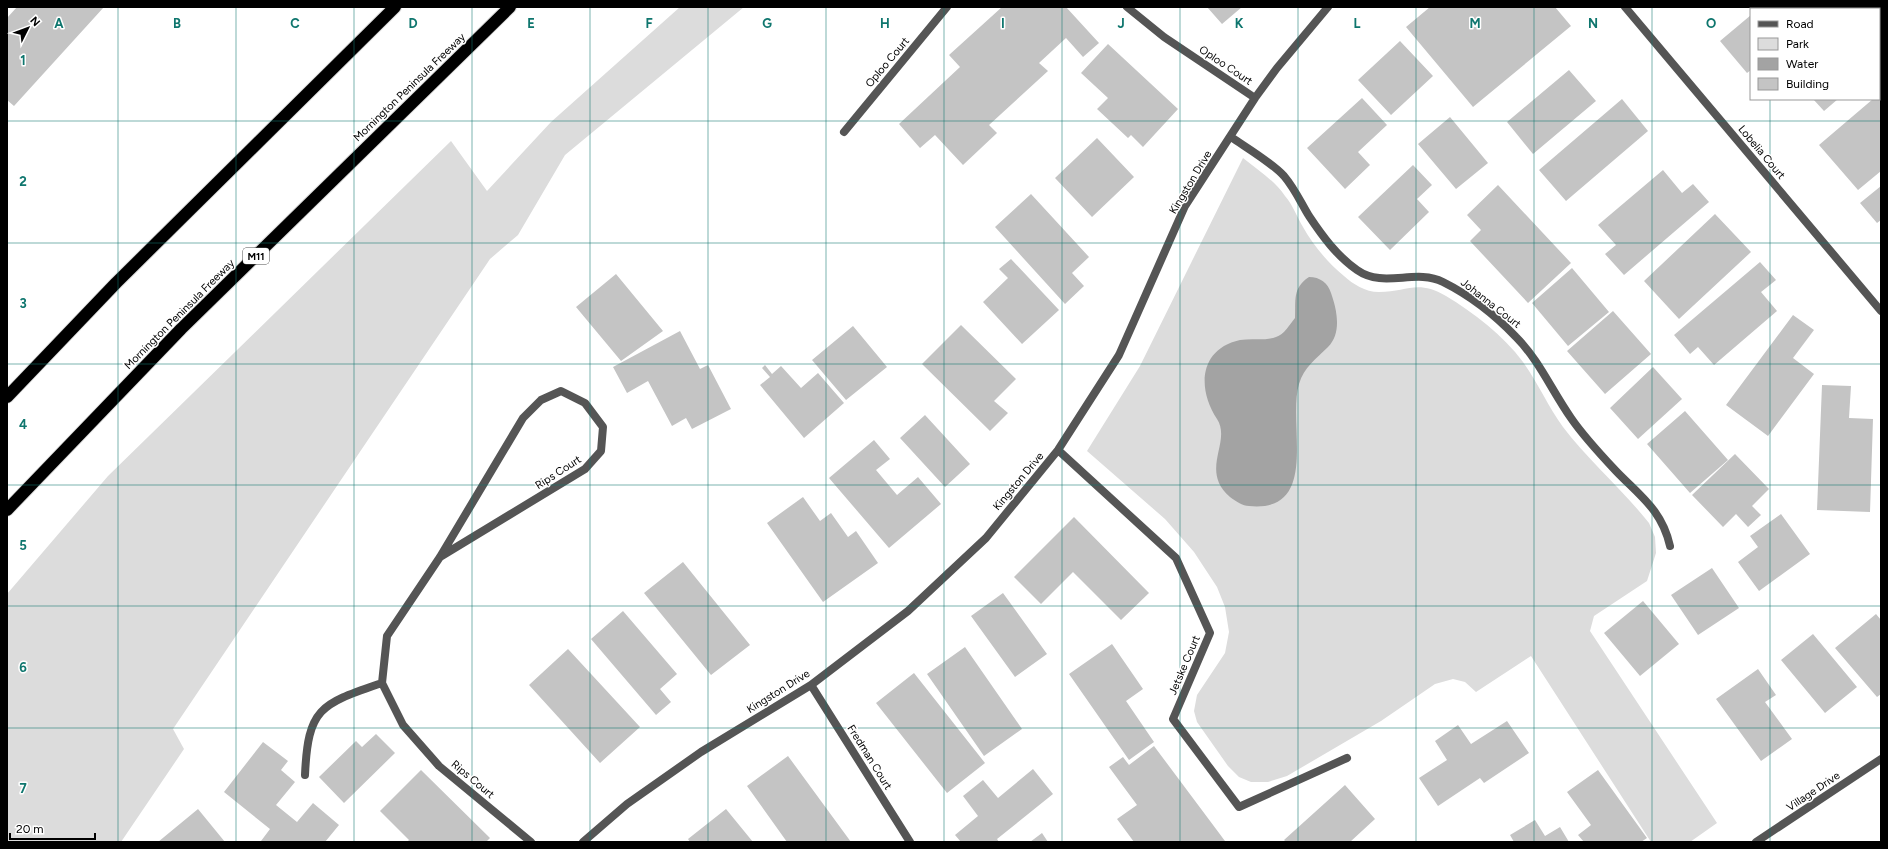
<svg xmlns="http://www.w3.org/2000/svg" width="1888" height="849" font-family="Figtree,sans-serif">
<rect width="100%" height="100%" fill="#fff"/>
<path fill="#dcdcdc" d="M680 7H744L565 155 518 235 490 259 173 729 184 749 121 842H7V594L108 476 451 141 487 191 551 122Z
M1243 158C1258 170 1274 180 1285 196 1293 205 1297 217 1303 227 1313 245 1328 263 1344 276 1353 284 1365 292 1379 292 1407 292 1417 279 1446 296 1474 313 1503 335 1523 362 1538 383 1548 406 1563 427 1589 461 1622 489 1649 523L1655 537 1656 553 1647 581 1594 616 1590 631 1717 823 1690 842H1651L1531 656 1476 692 1465 682 1453 679 1435 684 1381 721 1287 776 1268 782H1251L1239 777 1228 766 1197 722 1194 711 1197 695 1225 653 1229 632 1225 607 1217 587 1194 552 1165 519 1087 451 1140 366Z"/>
<path fill="#a3a3a3" d="M1309 277C1320 277 1328 283 1331 293 1337 310 1342 333 1328 347 1316 359 1304 367 1299 384 1287 424 1321 513 1249 506 1243 506 1235 501 1230 497 1199 470 1232 442 1217 419 1197 389 1199 349 1240 340 1252 338 1265 341 1276 337 1284 335 1290 324 1295 318 1296 301 1292 288 1309 277Z"/>
<path fill="#c4c4c4" d="M17 7H104L14 106 7 100V18Z
M1002 7H1066L1099 43 1083 57 1066 38 1039 63 1048 71 989 125 997 133 963 165 935 135 920 148 899 124 960 67 949 55Z
M1207 7H1242L1222 24Z
M1430 7H1555L1571 26 1473 107 1406 27Z
M1761 7H1815L1817 9H1758Z
M1751 15V70L1747 73 1720 41Z
M1400 41 1433 76 1391 115 1358 80Z
M1108 44 1178 109 1143 147 1131 135 1128 138 1097 109 1108 98 1081 73Z
M1569 70 1596 101 1533 154 1507 122Z
M1881 92V171L1858 190 1819 145 1873 99H1879V94Z
M1362 98 1387 125 1358 152 1370 165 1345 189 1307 148Z
M1622 99 1648 131 1566 201 1539 170Z
M1813 99H1838L1824 111Z
M1450 117 1488 163 1456 189 1418 144Z
M1097 138 1134 177 1092 217 1055 178Z
M1413 165 1432 185 1417 199 1429 212 1390 250 1358 217Z
M1663 170 1682 193 1693 184 1709 202 1624 275 1605 254 1616 245 1598 225Z
M1498 185 1571 263 1528 303 1470 241 1481 230 1467 215Z
M1881 186V220L1877 223 1860 203Z
M1031 194 1089 257 1072 273 1084 286 1065 304 995 227Z
M1715 214 1751 252 1679 319 1644 281Z
M1011 259 1059 310 1022 344 983 302 1008 278 999 269Z
M1760 262 1776 280 1761 292 1777 311 1714 365 1698 347 1690 354 1674 335Z
M1572 268 1609 312 1568 346 1532 303Z
M616 274 663 331 621 361 576 307Z
M1613 311 1651 354 1605 394 1567 351Z
M1793 315 1814 330 1793 358 1814 374 1768 436 1726 405Z
M961 325 1016 379 994 401 1008 413 990 431 922 364Z
M853 326 887 367 846 400 812 360Z
M680 331 700 369 708 365 731 409 692 429 686 418 672 426 648 381 627 393 613 367Z
M765 365 772 374 781 366 801 388 818 373 844 403 804 438 760 385 770 377 762 368Z
M1653 367 1682 399 1638 439 1610 408Z
M1822 385 1851 386 1849 418 1873 419 1870 512 1817 510Z
M1685 411 1728 460 1690 493 1647 444Z
M925 415 970 464 945 487 900 438Z
M874 440 890 459 876 470 897 495 918 477 941 504 889 548 829 478Z
M1735 454 1769 489 1752 506 1761 515 1748 527 1736 514 1723 527 1692 495Z
M803 497 820 521 831 513 848 537 856 531 878 563 823 602 767 523Z
M1781 514 1810 554 1759 591 1738 562 1758 547 1750 536Z
M1074 517 1149 593 1121 620 1073 572 1041 604 1014 577Z
M683 562 750 645 711 675 644 593Z
M1712 568 1739 608 1698 635 1671 595Z
M1003 593 1047 654 1015 677 971 616Z
M1643 601 1679 644 1640 676 1604 633Z
M623 611 677 674 660 689 671 702 656 715 591 639Z
M1876 614 1881 620V694L1877 697 1835 648Z
M1813 634 1857 687 1825 713 1781 660Z
M1112 644 1143 689 1126 701 1154 742 1129 760 1069 674Z
M965 647 1022 729 984 756 927 674Z
M568 649 640 727 600 763 529 685Z
M1758 669 1776 695 1765 702 1792 739 1761 761 1716 699Z
M914 673 985 763 947 793 876 703Z
M1507 721 1529 753 1484 783 1480 778 1438 806 1419 778 1447 760 1435 741 1458 725 1471 744Z
M376 734 395 753 344 803 319 777 356 741 362 747Z
M263 742 288 761 281 770 295 782 276 805 297 822 313 803 339 825 325 842H263L261 841 270 829 224 792Z
M1154 746 1225 841 1224 842H1134L1117 819 1137 805 1109 767 1123 757 1129 765Z
M788 756 851 842H787L747 786Z
M1033 769 1053 794 997 839 999 842H961L955 835 978 816 963 796 983 780 998 798Z
M421 770 490 838 486 842H407L409 840 380 811Z
M1598 770 1647 838 1641 842H1584L1578 835 1591 825 1567 792Z
M1345 785 1375 819 1350 842H1286L1284 840Z
M198 809 225 842H158Z
M726 809 753 842H690L688 839Z
M1535 820 1545 836 1560 827 1569 842H1514L1510 835Z
M1042 833 1048 842H1030Z"/>
<g fill="none" stroke-linecap="round" stroke-linejoin="round">
<g stroke="#dbdbdb" stroke-width="14">
<path id="highway" d="M7 397 116 283 395 7
M7 510 181 329 510 7"/>
</g>
<path stroke="#555" stroke-width="8" d="M1127 7 1164 37 1255 98
M1625 7 1881 311
M844 132 947 7
M1231 137C1247 148 1271 162 1284 176 1295 189 1301 203 1309 216 1323 237 1337 256 1357 270 1384 289 1415 268 1443 282 1469 295 1496 316 1516 337 1539 360 1552 391 1571 418 1584 437 1600 454 1616 471 1640 496 1662 510 1670 546
M1058 450 1176 558 1210 633 1173 719 1239 807 1347 758
M440 557 585 469 601 451 603 427 585 403 561 391 541 400 523 418 440 557 387 636 382 683 403 725 439 766 531 842
M811 685 910 842
M305 775C308 707 321 704 382 683
M583 842 627 804 701 752 811 685 908 611 986 538 1058 450 1119 355 1185 206 1255 98 1277 68 1328 7
M1756 842 1881 759"/>
<use href="#highway" stroke="#000" stroke-width="12"/>
</g>
<path fill="none" stroke="#0f766e" stroke-width="1" stroke-opacity="0.55" d="M118 7V842M236 7V842M354 7V842M472 7V842M590 7V842M708 7V842M826 7V842M944 7V842M1062 7V842M1180 7V842M1298 7V842M1416 7V842M1534 7V842M1652 7V842M1770 7V9M1770 99V842M7 121H1881M7 243H1881M7 364H1881M7 485H1881M7 606H1881M7 728H1881"/>
<g text-anchor="middle" stroke-width="3" stroke-linejoin="round" paint-order="stroke">
<rect fill="#fff" stroke="#4c4c4c" stroke-width="1" x="243" y="248" width="26" height="16" rx="3"/>
<g font-size="10" font-weight="bold" fill="#000">
<text x="256" y="260">M11</text>
</g>
<g font-size="11" fill="#000" stroke="#fff">
<text transform="translate(887 62) rotate(-50)" y="4">Oploo Court</text>
<text transform="translate(1226 65) rotate(34)" y="4">Oploo Court</text>
<text transform="translate(409 87) rotate(-44)" y="4">Mornington Peninsula Freeway</text>
<text transform="translate(1762 152) rotate(50)" y="4">Lobelia Court</text>
<text transform="translate(1190 182) rotate(-59)" y="4">Kingston Drive</text>
<text transform="translate(1491 303) rotate(38)" y="4">Johanna Court</text>
<text transform="translate(179 314) rotate(-45)" y="4">Mornington Peninsula Freeway</text>
<text transform="translate(558 472) rotate(-33)" y="4">Rips Court</text>
<text transform="translate(1018 481) rotate(-50)" y="4">Kingston Drive</text>
<text transform="translate(1184 665) rotate(-67)" y="4">Jetske Court</text>
<text transform="translate(778 691) rotate(-32)" y="4">Kingston Drive</text>
<text transform="translate(870 757) rotate(58)" y="4">Fredman Court</text>
<text transform="translate(473 779) rotate(40)" y="4">Rips Court</text>
<text transform="translate(1813 791) rotate(-34)" y="4">Village Drive</text>
</g>
</g>
<g font-size="13" text-anchor="middle" font-weight="bold" fill="#0f766e" stroke="#fff" stroke-width="3" stroke-linejoin="round" paint-order="stroke">
<text x="59" y="28">A</text>
<text x="177" y="28">B</text>
<text x="295" y="28">C</text>
<text x="413" y="28">D</text>
<text x="531" y="28">E</text>
<text x="649" y="28">F</text>
<text x="767" y="28">G</text>
<text x="885" y="28">H</text>
<text x="1003" y="28">I</text>
<text x="1121" y="28">J</text>
<text x="1239" y="28">K</text>
<text x="1357" y="28">L</text>
<text x="1475" y="28">M</text>
<text x="1593" y="28">N</text>
<text x="1711" y="28">O</text>
<text x="23" y="65">1</text>
<text x="23" y="186">2</text>
<text x="23" y="308">3</text>
<text x="23" y="429">4</text>
<text x="23" y="550">5</text>
<text x="23" y="672">6</text>
<text x="23" y="793">7</text>
</g>
<rect width="1888" height="849" fill="none" stroke="#000000" stroke-width="16"/>
<rect x="1750" y="8" width="130" height="92" fill="#ffffff" stroke="#999999"/>
<rect x="1758" y="21" width="20" height="6" fill="#555555" stroke="#999999"/>
<text x="1786" y="28" font-size="12" fill="#000000">Road</text>
<rect x="1758" y="38" width="20" height="12" fill="#dcdcdc" stroke="#999999"/>
<text x="1786" y="48" font-size="12" fill="#000000">Park</text>
<rect x="1758" y="58" width="20" height="12" fill="#a3a3a3" stroke="#999999"/>
<text x="1786" y="68" font-size="12" fill="#000000">Water</text>
<rect x="1758" y="78" width="20" height="12" fill="#c4c4c4" stroke="#999999"/>
<text x="1786" y="88" font-size="12" fill="#000000">Building</text>
<g transform="translate(28 28) rotate(48)" stroke="#ffffff" stroke-width="3" paint-order="stroke">
<path d="M0-3L7 15L0 10L-7 15Z" fill="#000000"/>
<text y="-6" font-size="11" font-weight="bold" text-anchor="middle" fill="#000000">N</text>
</g>
<path d="M10 833v6h85v-6" fill="none" stroke="#000000" stroke-width="2"/>
<text x="16" y="833" font-size="12" fill="#000000" stroke="#ffffff" stroke-width="3" paint-order="stroke">20 m</text>
</svg>
